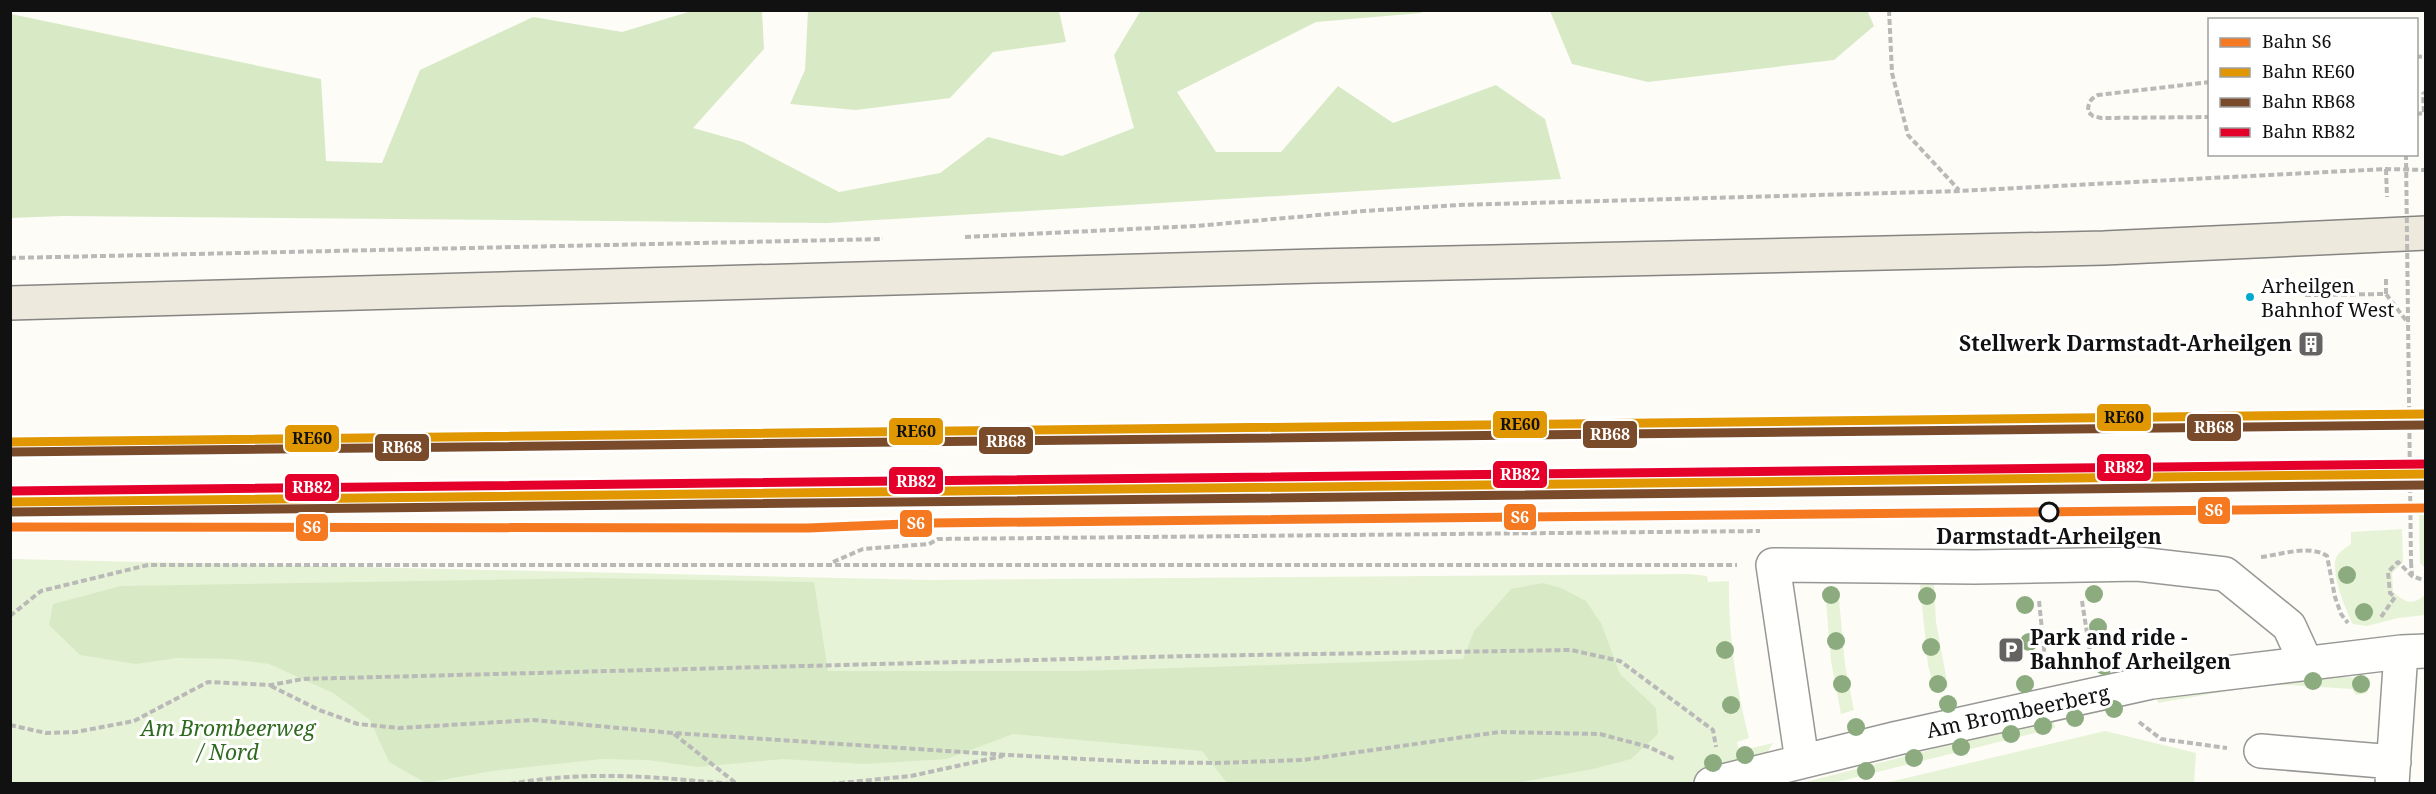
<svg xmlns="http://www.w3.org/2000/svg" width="2436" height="794" font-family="'Noto Serif',serif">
<rect width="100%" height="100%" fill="#fdfcf7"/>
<path fill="#e7f3d7" d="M2419 515H2425V568L2420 563Z
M2402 529 2403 562 2392 573 2393 592C2404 602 2413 606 2425 595V615L2398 618 2367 626 2353 624C2346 611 2329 569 2337 556 2340 551 2346 548 2351 544V532Z
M11 559 930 580 1690 574 1707 576 1708 582 1729 581C1728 635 1736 687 1749 738L1737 742 1739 751 1773 743 1748 784H11Z
M1934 584 1936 622 1948 687 1935 691 1928 665 1920 585Z
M1838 588 1845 665 1854 710 1841 714 1831 661 1825 589Z
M2261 674 2370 678 2367 693 2356 695 2352 689 2269 684 2158 703 2156 692Z
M2053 718 2055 728 1833 783 1798 784Z
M2105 731 2196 753 2194 783H1885Z"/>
<path fill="#d8eac5" d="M695 10 762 11 764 49 693 128 743 142 839 192 940 173 988 137 1062 156 1134 128 1114 55 1141 10 1423 11 1421 13 1316 22 1177 92 1216 152H1281L1338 86 1393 123 1496 85 1545 119 1561 179 827 223 63 216 11 218V14L321 79 326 161 382 163 420 70 533 17 622 32Z
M1867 10 1874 26 1834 60 1648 82 1572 64 1550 11Z
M808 11H1059L1066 42 993 52 950 98 856 110 790 104 805 70Z
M591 578 814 582 828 671H1078L1463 659 1474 631 1511 589 1543 583 1561 588 1586 601 1601 623 1620 674 1656 708 1658 734 1631 759 1593 769 1516 783H1227L1202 751 1013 734 947 759 864 764 783 759 698 767 647 760 602 759 492 771 426 783 389 762 370 720 333 693 269 664 231 659 177 658 136 664 80 655 49 625 53 604 121 586Z"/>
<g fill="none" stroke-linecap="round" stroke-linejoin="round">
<g stroke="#979795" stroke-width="36">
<path id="minor" d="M2261 751 2394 762
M1802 761 1773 565 1975 567 2138 564 2225 574 2289 626 2306 663
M1711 784 1898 738 2152 682 2401 652 2426 651
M2392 784 2401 652"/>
</g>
<g stroke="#858482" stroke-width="36">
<path id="major" d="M10 303 1315 266 2104 248 2426 233"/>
</g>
<path stroke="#b9b9b8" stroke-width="4" stroke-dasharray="6 3" stroke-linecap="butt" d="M1889 10 1892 73 1908 135 1959 190
M2416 57 2426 56
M2210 82 2098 95C2090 99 2088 103 2088 112L2093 116 2101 118 2210 117
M2416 114 2424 113 2423 94 2426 92
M2386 169 2387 197
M965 237 1196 226 1364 211 1459 205 1959 191 2386 169 2426 170
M10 258 883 239
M2386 294 2408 323
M2305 295 2386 294V279
M2261 557C2280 555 2309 544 2327 556L2335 597 2341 614 2348 623
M833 562 863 549 929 544 938 539 1760 531
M2411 562 2412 576 2426 581
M2039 601 2046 668
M2082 601 2091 659
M10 616 41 591 148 565H1737
M2381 617 2395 597 2390 593 2388 572 2398 562 2412 576
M271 686 319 710 358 724 399 728 533 720 673 733 1008 755 1140 762 1216 763 1303 760 1499 732 1600 734 1649 747 1674 759
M2139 722 2161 739 2227 748
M10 725 46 733 76 732 134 721 208 682 271 685 303 679 1188 656 1571 650 1620 661 1713 730 1716 747
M674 734 737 784
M510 784C586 770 656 777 732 784
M830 784 911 776 1003 756"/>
<use href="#minor" stroke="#fffffe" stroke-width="33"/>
<use href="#major" stroke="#ede9dc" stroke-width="33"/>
<path stroke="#b9b9b8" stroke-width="4" stroke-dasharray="6 3" stroke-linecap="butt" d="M2406 154 2411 562"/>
<g stroke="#fff" stroke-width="14">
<path id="rail-1" d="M10 527 808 528 930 523 2426 508"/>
</g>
<g stroke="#fff" stroke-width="14">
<path id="rail-2" d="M10 442 2426 414
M10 502 2426 474"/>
</g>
<g stroke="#fff" stroke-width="14">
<path id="rail-3" d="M10 452 2426 425
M10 512 2426 485"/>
</g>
<g stroke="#fff" stroke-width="14">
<path id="rail-4" d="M10 491 2426 464"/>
</g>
<use href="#rail-1" stroke="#f57921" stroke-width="9"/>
<use href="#rail-2" stroke="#e09702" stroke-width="9"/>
<use href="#rail-3" stroke="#7a4b2a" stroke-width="9"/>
<use href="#rail-4" stroke="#e4002b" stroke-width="9"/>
</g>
<g fill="#8cac80">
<circle cx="2347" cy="575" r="9"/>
<circle cx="2094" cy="594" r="9"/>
<circle cx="1831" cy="595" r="9"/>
<circle cx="1927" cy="596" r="9"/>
<circle cx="2025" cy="605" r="9"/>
<circle cx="2364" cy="612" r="9"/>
<circle cx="2098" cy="627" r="9"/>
<circle cx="1836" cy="641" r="9"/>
<circle cx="2029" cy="642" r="9"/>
<circle cx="1931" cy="647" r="9"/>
<circle cx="1725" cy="650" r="9"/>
<circle cx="2104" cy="666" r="9"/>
<circle cx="2313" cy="681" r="9"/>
<circle cx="1842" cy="684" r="9"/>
<circle cx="1938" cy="684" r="9"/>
<circle cx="2025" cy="684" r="9"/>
<circle cx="2361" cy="684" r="9"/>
<circle cx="1948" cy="704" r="9"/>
<circle cx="1731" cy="705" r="9"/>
<circle cx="2114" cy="709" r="9"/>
<circle cx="2075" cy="718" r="9"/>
<circle cx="2043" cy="726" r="9"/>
<circle cx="1856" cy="727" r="9"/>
<circle cx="2011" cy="734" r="9"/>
<circle cx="1961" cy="747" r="9"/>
<circle cx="1745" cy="755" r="9"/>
<circle cx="1914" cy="758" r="9"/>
<circle cx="1713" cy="763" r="9"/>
<circle cx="1866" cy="771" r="9"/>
</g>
<defs>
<g id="building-square" transform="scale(1.35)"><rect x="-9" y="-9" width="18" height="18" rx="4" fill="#646362" stroke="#fff"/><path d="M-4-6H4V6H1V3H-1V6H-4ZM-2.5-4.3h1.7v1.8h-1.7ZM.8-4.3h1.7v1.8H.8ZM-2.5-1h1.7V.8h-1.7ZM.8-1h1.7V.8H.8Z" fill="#fff"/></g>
<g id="parking-square" transform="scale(1.35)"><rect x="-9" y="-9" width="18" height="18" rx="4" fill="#646362" stroke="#fff"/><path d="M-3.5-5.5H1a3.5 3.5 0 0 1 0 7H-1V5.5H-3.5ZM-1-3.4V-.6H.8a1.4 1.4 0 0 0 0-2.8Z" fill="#fff"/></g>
</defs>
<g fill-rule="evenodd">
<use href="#building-square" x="2311" y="344"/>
<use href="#parking-square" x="2011" y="650"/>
</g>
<circle fill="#00a9ce" stroke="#fff" stroke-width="2" cx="2250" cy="297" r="5"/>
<circle fill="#fff" stroke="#111" stroke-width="3" cx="2049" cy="512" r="9"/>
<g text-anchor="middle" stroke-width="6" stroke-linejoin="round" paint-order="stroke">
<g font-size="20" fill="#111" stroke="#fff" text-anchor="start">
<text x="2261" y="293">Arheilgen<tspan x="2261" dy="24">Bahnhof West</tspan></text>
</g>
<g font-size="21" font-weight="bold" fill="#111" stroke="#fff" text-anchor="end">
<text x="2292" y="351">Stellwerk Darmstadt-Arheilgen</text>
<text x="2030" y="645" text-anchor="start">Park and ride -<tspan x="2030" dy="24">Bahnhof Arheilgen</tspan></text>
</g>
<g font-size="21" font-weight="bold" fill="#111" stroke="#fff">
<text x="2049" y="544">Darmstadt-Arheilgen</text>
</g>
<g font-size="21" fill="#111" stroke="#fff">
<text transform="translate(2018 712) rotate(-12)" y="7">Am Brombeerberg</text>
</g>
<g font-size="21" font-style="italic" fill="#2f6b1f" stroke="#fff">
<text x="228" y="736">Am Brombeerweg<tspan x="228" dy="24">/ Nord</tspan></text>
</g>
</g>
<g stroke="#fff" stroke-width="2">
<rect x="2096" y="403" width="56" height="29" rx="6" fill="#e09702"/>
<rect x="1492" y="410" width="56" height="29" rx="6" fill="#e09702"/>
<rect x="2186" y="413" width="56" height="29" rx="6" fill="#7a4b2a"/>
<rect x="888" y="417" width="56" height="29" rx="6" fill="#e09702"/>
<rect x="1582" y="420" width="56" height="29" rx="6" fill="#7a4b2a"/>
<rect x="284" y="424" width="56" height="29" rx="6" fill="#e09702"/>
<rect x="978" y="426" width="56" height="29" rx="6" fill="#7a4b2a"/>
<rect x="374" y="433" width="56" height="29" rx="6" fill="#7a4b2a"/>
<rect x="2096" y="453" width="56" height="29" rx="6" fill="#e4002b"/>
<rect x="1492" y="460" width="56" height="29" rx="6" fill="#e4002b"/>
<rect x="888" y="466" width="56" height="29" rx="6" fill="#e4002b"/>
<rect x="284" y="473" width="56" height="29" rx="6" fill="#e4002b"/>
<rect x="2197" y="496" width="34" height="29" rx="6" fill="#f57921"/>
<rect x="1503" y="503" width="34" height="28" rx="6" fill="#f57921"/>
<rect x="899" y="509" width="34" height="29" rx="6" fill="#f57921"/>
<rect x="295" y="513" width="34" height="29" rx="6" fill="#f57921"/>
</g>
<g font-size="16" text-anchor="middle" font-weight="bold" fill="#fff">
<text x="2214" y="433">RB68</text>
<text x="1610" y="440">RB68</text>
<text x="1006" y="447">RB68</text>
<text x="402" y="453">RB68</text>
<text x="2124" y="473">RB82</text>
<text x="1520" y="480">RB82</text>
<text x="916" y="487">RB82</text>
<text x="312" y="493">RB82</text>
<text x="2214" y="516">S6</text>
<text x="1520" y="523">S6</text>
<text x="916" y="529">S6</text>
<text x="312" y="533">S6</text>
</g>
<g font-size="16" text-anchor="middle" font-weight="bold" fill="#111">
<text x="2124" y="423">RE60</text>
<text x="1520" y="430">RE60</text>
<text x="916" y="437">RE60</text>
<text x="312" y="444">RE60</text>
</g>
<rect width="2436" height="794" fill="none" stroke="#111111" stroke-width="24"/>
<rect x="2208" y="18" width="210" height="138" fill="#ffffff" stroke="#a0a0a0" stroke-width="1.5"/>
<rect x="2220" y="38" width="30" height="9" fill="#f57921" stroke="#a0a0a0" stroke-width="1.5"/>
<text x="2262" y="48" font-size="18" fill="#111111">Bahn S6</text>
<rect x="2220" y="68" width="30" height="9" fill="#e09702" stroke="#a0a0a0" stroke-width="1.5"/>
<text x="2262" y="78" font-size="18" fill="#111111">Bahn RE60</text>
<rect x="2220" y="98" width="30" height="9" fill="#7a4b2a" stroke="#a0a0a0" stroke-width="1.5"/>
<text x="2262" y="108" font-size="18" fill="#111111">Bahn RB68</text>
<rect x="2220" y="128" width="30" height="9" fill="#e4002b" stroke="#a0a0a0" stroke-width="1.5"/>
<text x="2262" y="138" font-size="18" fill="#111111">Bahn RB82</text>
</svg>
